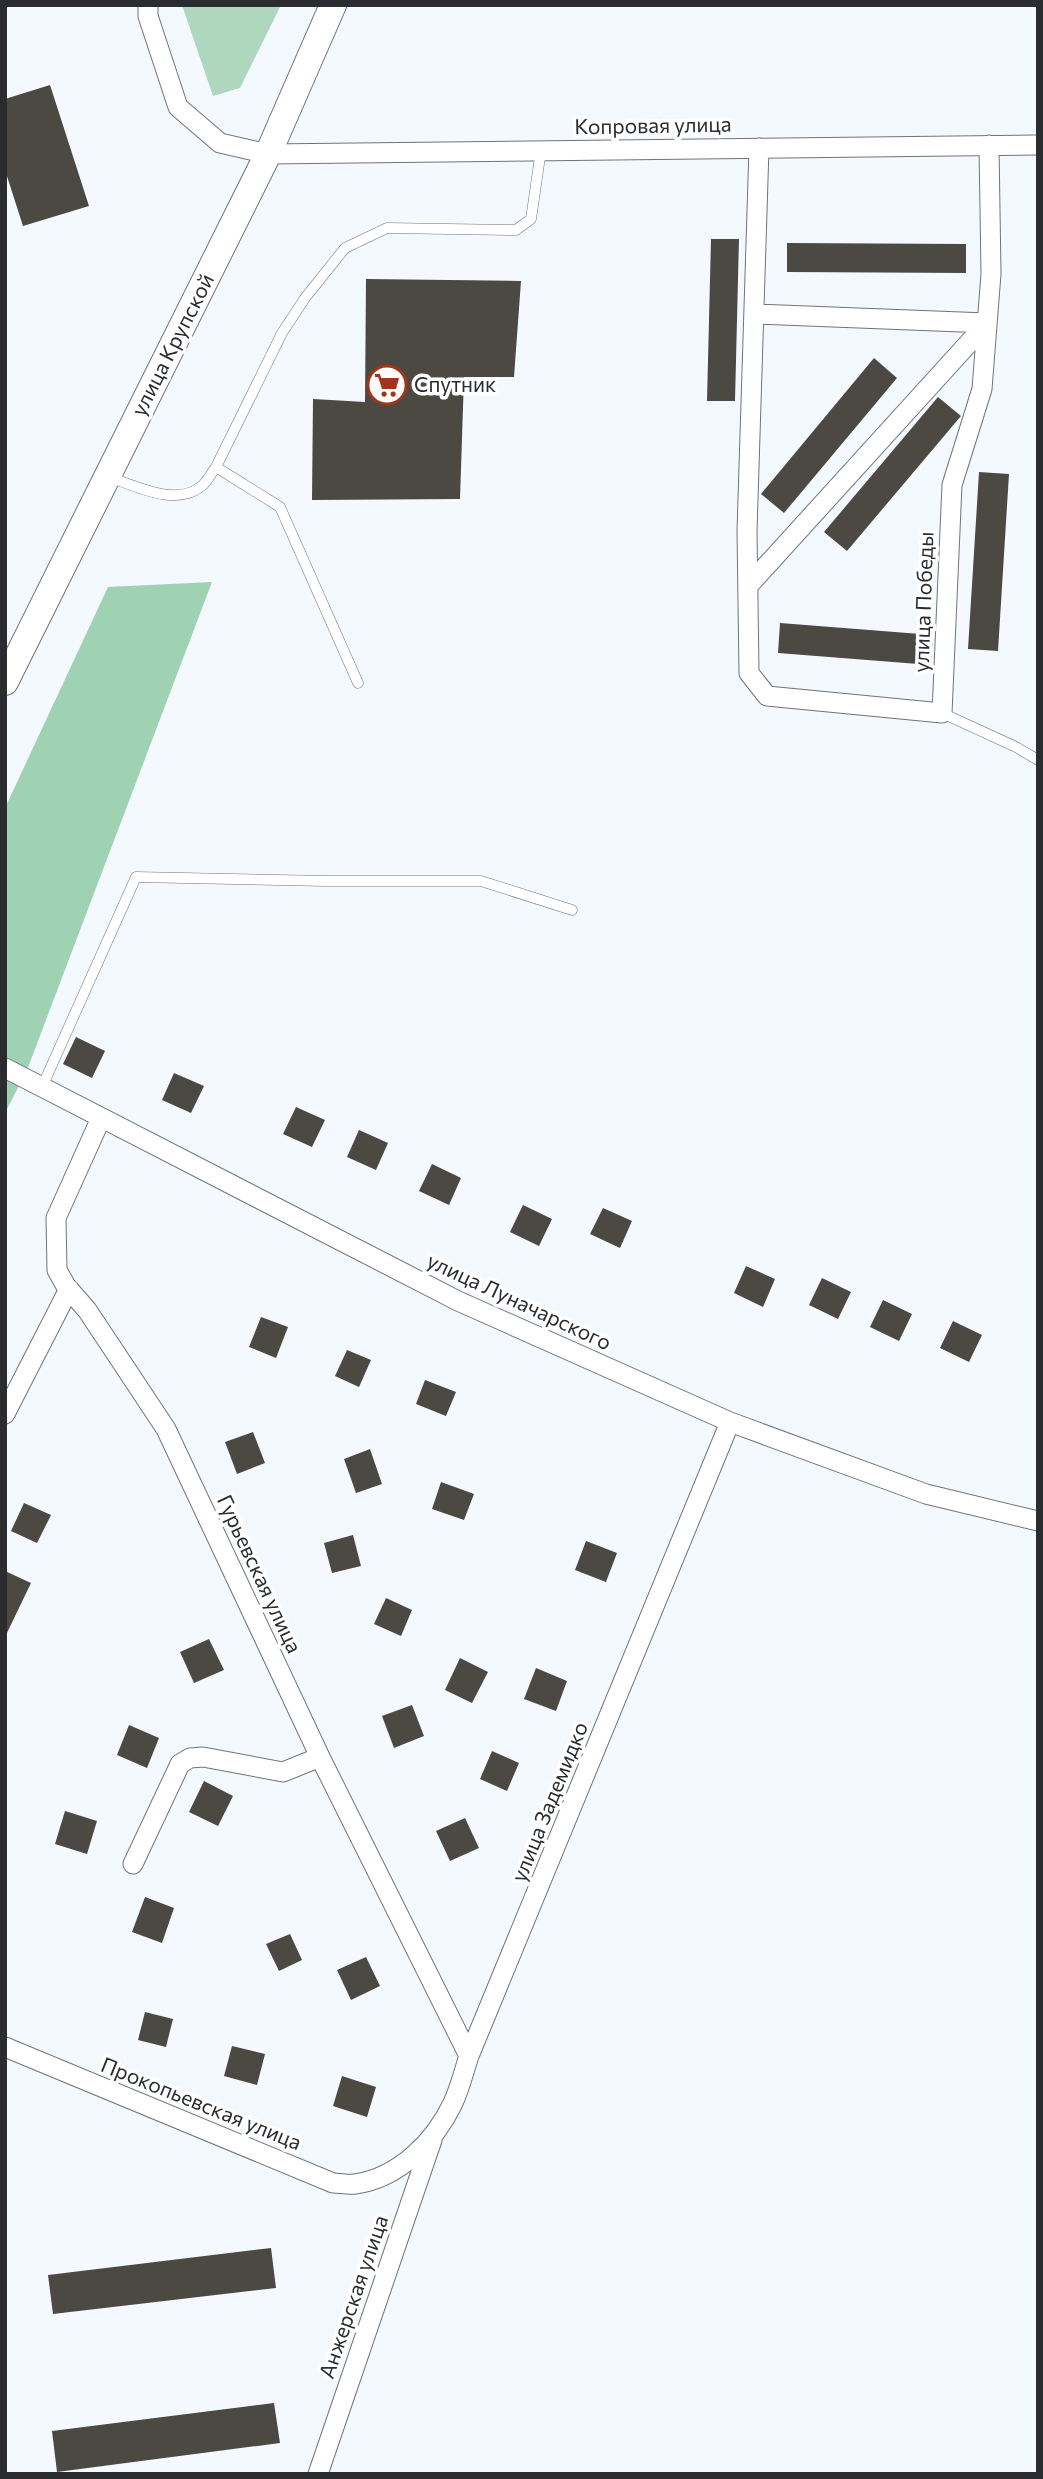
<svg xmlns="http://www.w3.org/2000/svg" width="1043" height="2479" font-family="Commissioner,sans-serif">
<rect width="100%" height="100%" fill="#f4f9ff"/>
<path fill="#aed7bd" d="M182 5H281L240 88 213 96Z"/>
<path fill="#9ed2b2" d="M212 582 27 1070 5 1113V808L108 587Z"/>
<path fill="#4c4842" d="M50 85 89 206 23 226 5 170V99Z
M711 239H739L735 401H707Z
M787 243 966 244V273L787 272Z
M366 279 521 281 514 377H464L460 499 312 500 313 399 365 402Z
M874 358 897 378 784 513 761 494Z
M938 397 961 416 847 551 824 532Z
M979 472 1009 474 998 651 968 649Z
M780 623 933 635 931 665 778 653Z
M76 1037 105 1051 92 1078 63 1064Z
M174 1073 204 1086 191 1113 162 1100Z
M296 1107 325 1120 312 1147 283 1134Z
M359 1130 388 1143 376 1170 347 1157Z
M432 1164 461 1178 449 1205 419 1191Z
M523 1205 552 1219 539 1246 510 1232Z
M603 1208 632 1221 620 1248 590 1234Z
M746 1266 775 1279 763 1307 734 1293Z
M822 1278 851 1292 838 1319 809 1305Z
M883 1300 912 1314 899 1341 870 1327Z
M261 1317 288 1327 276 1358 249 1347Z
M953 1321 982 1335 969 1362 940 1348Z
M347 1350 371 1360 359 1387 335 1376Z
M425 1380 456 1392 446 1416 416 1404Z
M253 1432 265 1463 237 1474 225 1442Z
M370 1449 382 1484 356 1493 344 1459Z
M441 1482 474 1494 464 1520 432 1509Z
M24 1503 51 1515 37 1543 11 1531Z
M353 1535 361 1566 332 1573 324 1543Z
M586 1541 617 1553 606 1582 575 1570Z
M5 1571 31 1583 5 1637Z
M386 1598 412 1610 401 1636 374 1624Z
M209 1639 224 1670 194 1683 180 1652Z
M460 1658 488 1672 472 1703 445 1690Z
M536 1668 567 1681 556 1711 524 1699Z
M412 1705 424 1736 394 1748 382 1716Z
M129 1725 159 1738 147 1768 117 1755Z
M492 1751 519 1763 507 1791 480 1779Z
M204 1781 233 1796 218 1826 189 1812Z
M65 1811 97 1821 87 1854 55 1844Z
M465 1818 479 1848 450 1861 436 1831Z
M145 1897 174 1908 162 1943 132 1932Z
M290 1934 302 1960 279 1971 266 1944Z
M366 1957 380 1986 351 2000 337 1970Z
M145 2012 173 2019 166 2047 138 2040Z
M232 2046 265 2054 257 2085 224 2076Z
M342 2076 376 2087 367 2117 333 2106Z
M271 2248 276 2288 53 2314 48 2275Z
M274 2403 280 2443 57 2472 52 2431Z"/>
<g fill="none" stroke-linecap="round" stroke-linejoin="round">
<g stroke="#6f747a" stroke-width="11">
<path id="lane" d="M216 467 280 507 358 683
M109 477C136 486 177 508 203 485 208 480 212 472 216 467L282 333 305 298 345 248 387 228 516 230 531 219 541 150
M942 713 1016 747 1038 760
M42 1087 136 877 326 881H481L572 910"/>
</g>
<g stroke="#6f747a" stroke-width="21">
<path id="street" d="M148 5V16L178 107 220 143 268 154 1038 145
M759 148 747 531 749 673 767 696 942 713 952 485 982 389 991 274 989 145
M754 314 987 323
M748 586 987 323
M5 1068 458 1301 730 1422 926 1494 1038 1521
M101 1118 56 1218 57 1270 66 1286 87 1310 166 1429 320 1757 469 2056
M5 1414 69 1289
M133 1864 180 1764 190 1758 203 1757 283 1772 320 1757
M5 2047 333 2183C340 2183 348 2185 355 2184 399 2178 435 2141 453 2103 460 2088 464 2071 469 2056L730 1422
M318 2474 432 2140"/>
</g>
<g stroke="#6f747a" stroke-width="28">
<path id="secondary" d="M5 682 268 154 333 5"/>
</g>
<use href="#lane" stroke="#fff" stroke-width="10"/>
<use href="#street" stroke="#fff" stroke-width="19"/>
<use href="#secondary" stroke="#fff" stroke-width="26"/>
</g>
<defs>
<g id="supermarket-ring" transform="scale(2.0125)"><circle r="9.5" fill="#fff" stroke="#9e361a" stroke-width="1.5"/><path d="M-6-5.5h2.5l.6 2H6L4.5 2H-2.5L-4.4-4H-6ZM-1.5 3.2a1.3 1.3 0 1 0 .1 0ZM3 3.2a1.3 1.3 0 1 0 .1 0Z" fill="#9e361a"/></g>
</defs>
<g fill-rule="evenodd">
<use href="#supermarket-ring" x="387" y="385"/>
</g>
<g text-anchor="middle" stroke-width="7" stroke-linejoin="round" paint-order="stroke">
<g font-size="21" fill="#2a2c2f" stroke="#fff">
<text transform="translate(653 126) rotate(-1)" y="7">Копровая улица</text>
<text transform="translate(173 345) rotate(-63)" y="7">улица Крупской</text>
<text transform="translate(924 602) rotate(-88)" y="7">улица Победы</text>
<text transform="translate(519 1302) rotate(25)" y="7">улица Луначарского</text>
<text transform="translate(259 1574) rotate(65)" y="7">Гурьевская улица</text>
<text transform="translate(550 1802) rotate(-68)" y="7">улица Задемидко</text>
<text transform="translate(201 2104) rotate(22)" y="7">Прокопьевская улица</text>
<text transform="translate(354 2297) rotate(-71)" y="7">Анжерская улица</text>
</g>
<g font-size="21" fill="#2a2c2f" stroke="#fff" text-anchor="start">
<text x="414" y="392">Спутник</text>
</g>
</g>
<rect width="1043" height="2479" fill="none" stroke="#2a2c2f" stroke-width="14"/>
</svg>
